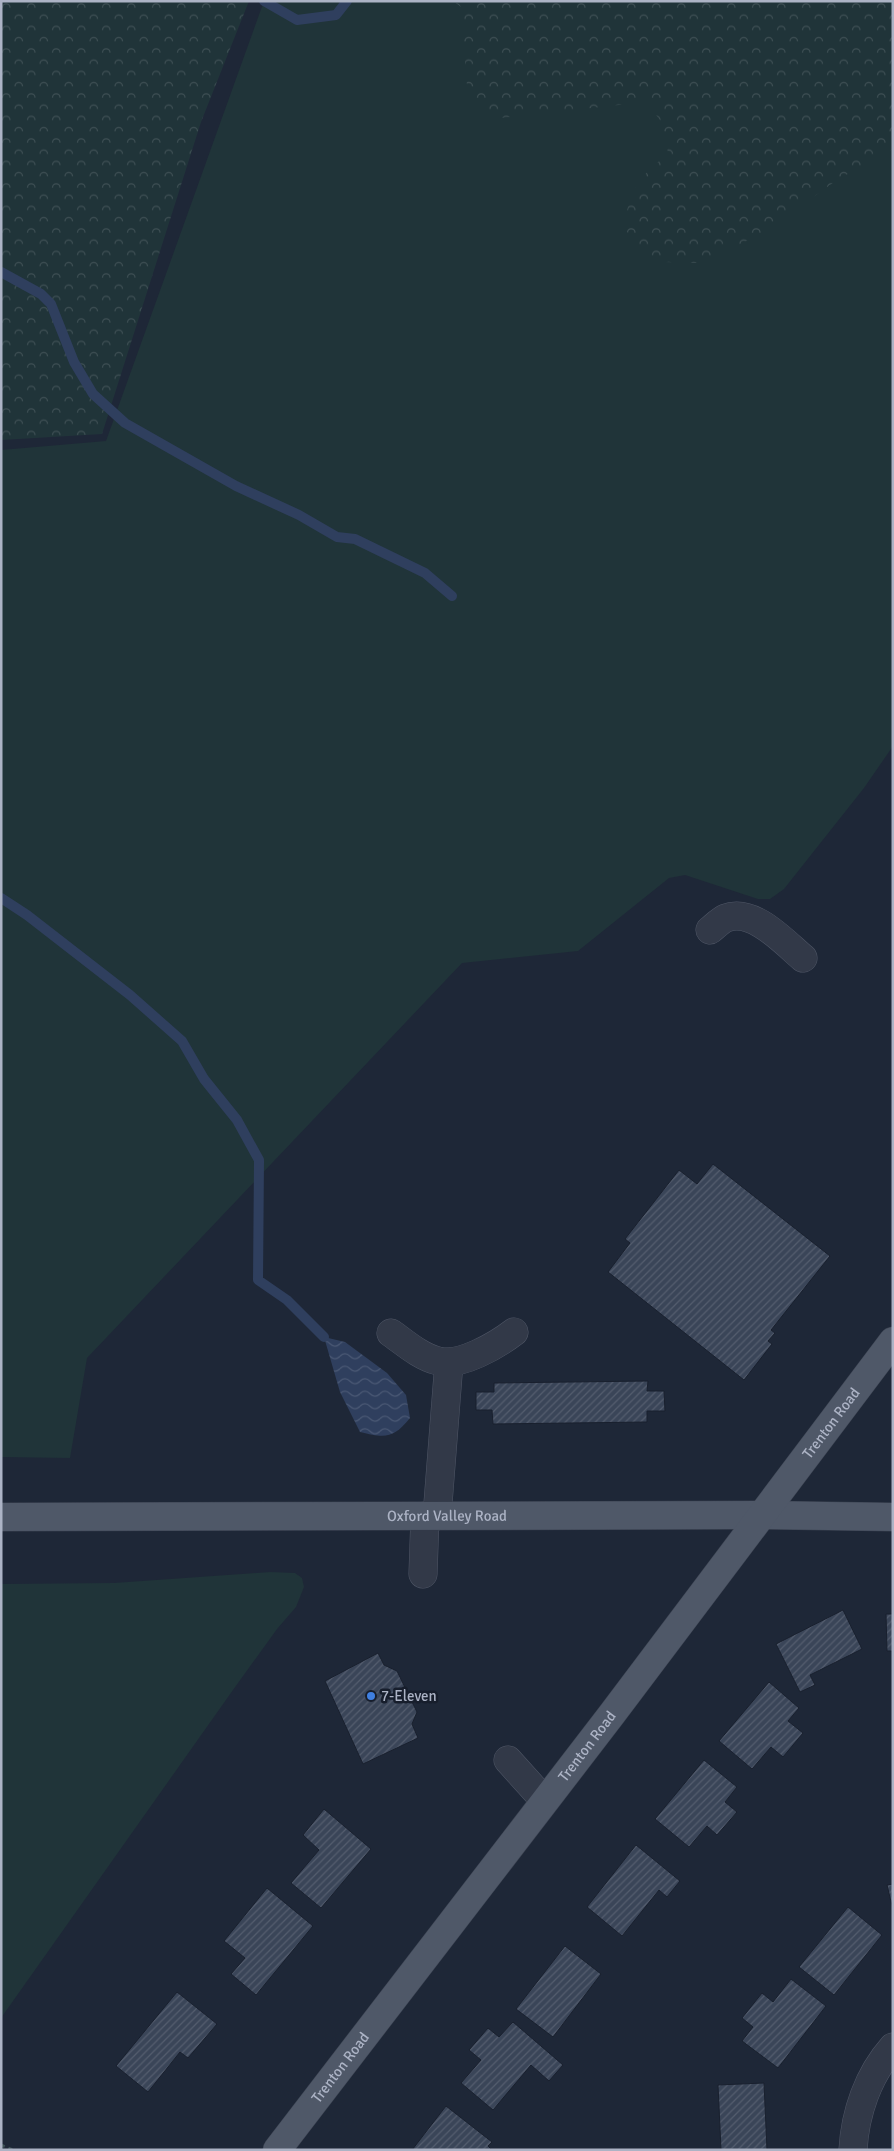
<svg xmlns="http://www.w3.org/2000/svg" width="894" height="2151" font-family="Signika,sans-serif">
<defs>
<pattern id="forest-crowns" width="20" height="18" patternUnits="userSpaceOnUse" patternTransform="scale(1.25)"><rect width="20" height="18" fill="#203439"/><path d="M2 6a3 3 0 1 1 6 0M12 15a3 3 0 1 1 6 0" fill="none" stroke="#3e4f54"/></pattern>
<pattern id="water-waves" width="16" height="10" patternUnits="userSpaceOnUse" patternTransform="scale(1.25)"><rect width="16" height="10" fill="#2f3f5e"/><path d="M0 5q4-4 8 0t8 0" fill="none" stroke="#4a5874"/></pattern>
<pattern id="building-hatch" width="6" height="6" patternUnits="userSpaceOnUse" patternTransform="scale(1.25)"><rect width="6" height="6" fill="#3a4558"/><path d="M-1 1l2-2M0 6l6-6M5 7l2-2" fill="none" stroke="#545d6e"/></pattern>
</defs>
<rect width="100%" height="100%" fill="#1e2737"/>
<path fill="#203439" d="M264 1H893V746L864 788 784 889 770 899H758L685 875 669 878 578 951 462 963 87 1358 70 1458 1 1457V450L106 441Z
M270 1572 295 1573 302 1578 304 1587 296 1607 277 1629 233 1690 1 2018V1584L114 1583Z"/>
<path fill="url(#forest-crowns)" d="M1 1H249L201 122 102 434 1 440Z
M453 1H893V149L837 180 765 232 701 263 664 262 635 247 624 226 630 196 647 172 668 153 663 124 646 102 501 118 468 99 461 7Z"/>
<path fill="url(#water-waves)" d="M324 1337 345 1342 387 1373 406 1395 410 1418C393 1439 385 1438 360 1432L340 1392Z"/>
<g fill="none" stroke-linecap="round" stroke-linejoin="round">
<path stroke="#2f3f5e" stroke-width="10" d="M264 1 297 20 336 15 347 1
M1 272 41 294 51 304 74 362 93 394 125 423 236 486 299 515 337 537 355 539 425 573 452 596
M1 898 27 915 130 995 182 1041 204 1079 237 1120 259 1160 258 1280 287 1300 324 1337"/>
</g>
<path fill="url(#building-hatch)" stroke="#19202e" d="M713 1164 830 1256 771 1330 775 1333 768 1341 772 1344 744 1380 608 1272 630 1243 625 1239 679 1170 697 1184Z
M648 1381 647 1391H664L665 1411H647V1422L493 1424 492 1410H476V1392H494V1383Z
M843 1610 862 1649 810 1675 815 1685 800 1692 776 1644Z
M886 1614H893V1651H887Z
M378 1653 384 1665 397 1671 417 1712 412 1724 418 1738 363 1764 325 1681Z
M769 1682 799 1708 788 1721 803 1733 783 1757 771 1747 752 1769 719 1741Z
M704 1760 737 1787 725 1802 737 1812 717 1835 707 1826 689 1847 655 1819Z
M324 1809 371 1849 321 1908 291 1883 319 1850 303 1835Z
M636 1845 680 1881 667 1897 659 1890 622 1936 587 1907Z
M893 1884V1910L887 1885Z
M267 1888 313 1926 256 1995 231 1974 245 1958 224 1941Z
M848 1907 882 1935 834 1995 799 1967Z
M565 1946 601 1974 553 2037 516 2009Z
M791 1979 826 2006 778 2068 742 2041 753 2027 742 2018 762 1993 773 2002Z
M177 1992 217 2024 188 2058 180 2052 148 2092 116 2066Z
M513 2022 563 2065 549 2081 531 2065 493 2110 461 2083 481 2060 469 2050 488 2028 499 2037Z
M764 2083 767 2150H721L718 2085Z
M446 2106 492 2142 488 2146 492 2150H412Z"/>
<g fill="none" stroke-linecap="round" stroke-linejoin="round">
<g stroke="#4f5666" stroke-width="29">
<path id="minor" d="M710 930C715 926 721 920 726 918 753 907 785 943 803 958
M391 1333C405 1343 421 1357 438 1361 460 1367 497 1345 514 1332
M437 1516 449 1362
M423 1574 425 1516
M508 1760 544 1800
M853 2150C855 2113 868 2075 893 2047"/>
</g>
<g stroke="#3b4251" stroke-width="29">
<g id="major">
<path id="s1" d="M1 1517 761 1515 893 1517"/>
<path id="s2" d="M277 2150 612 1714 893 1341"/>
</g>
</g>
<path stroke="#3e5156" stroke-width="3" stroke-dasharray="4 4" stroke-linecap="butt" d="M1 2145 13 2150"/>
<use href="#minor" stroke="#323948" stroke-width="28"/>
<use href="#major" stroke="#4f5868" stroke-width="28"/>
</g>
<circle fill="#3f7fe0" stroke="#171e2c" stroke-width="2" cx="371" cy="1696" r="5"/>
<g text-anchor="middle" stroke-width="5" stroke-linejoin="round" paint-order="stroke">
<g font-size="15" fill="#acb3c5" stroke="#171e2c">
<text dy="5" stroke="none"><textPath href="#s2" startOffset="914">Trenton Road</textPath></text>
<text dy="5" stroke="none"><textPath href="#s1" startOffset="446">Oxford Valley Road</textPath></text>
<text dy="5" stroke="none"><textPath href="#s2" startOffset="509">Trenton Road</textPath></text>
<text dy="5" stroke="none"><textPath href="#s2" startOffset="104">Trenton Road</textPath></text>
</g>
<g font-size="15" fill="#acb3c5" stroke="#171e2c" text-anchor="start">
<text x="381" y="1701">7-Eleven</text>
</g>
</g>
<rect width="894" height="2151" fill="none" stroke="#acb3c5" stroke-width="5"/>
</svg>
